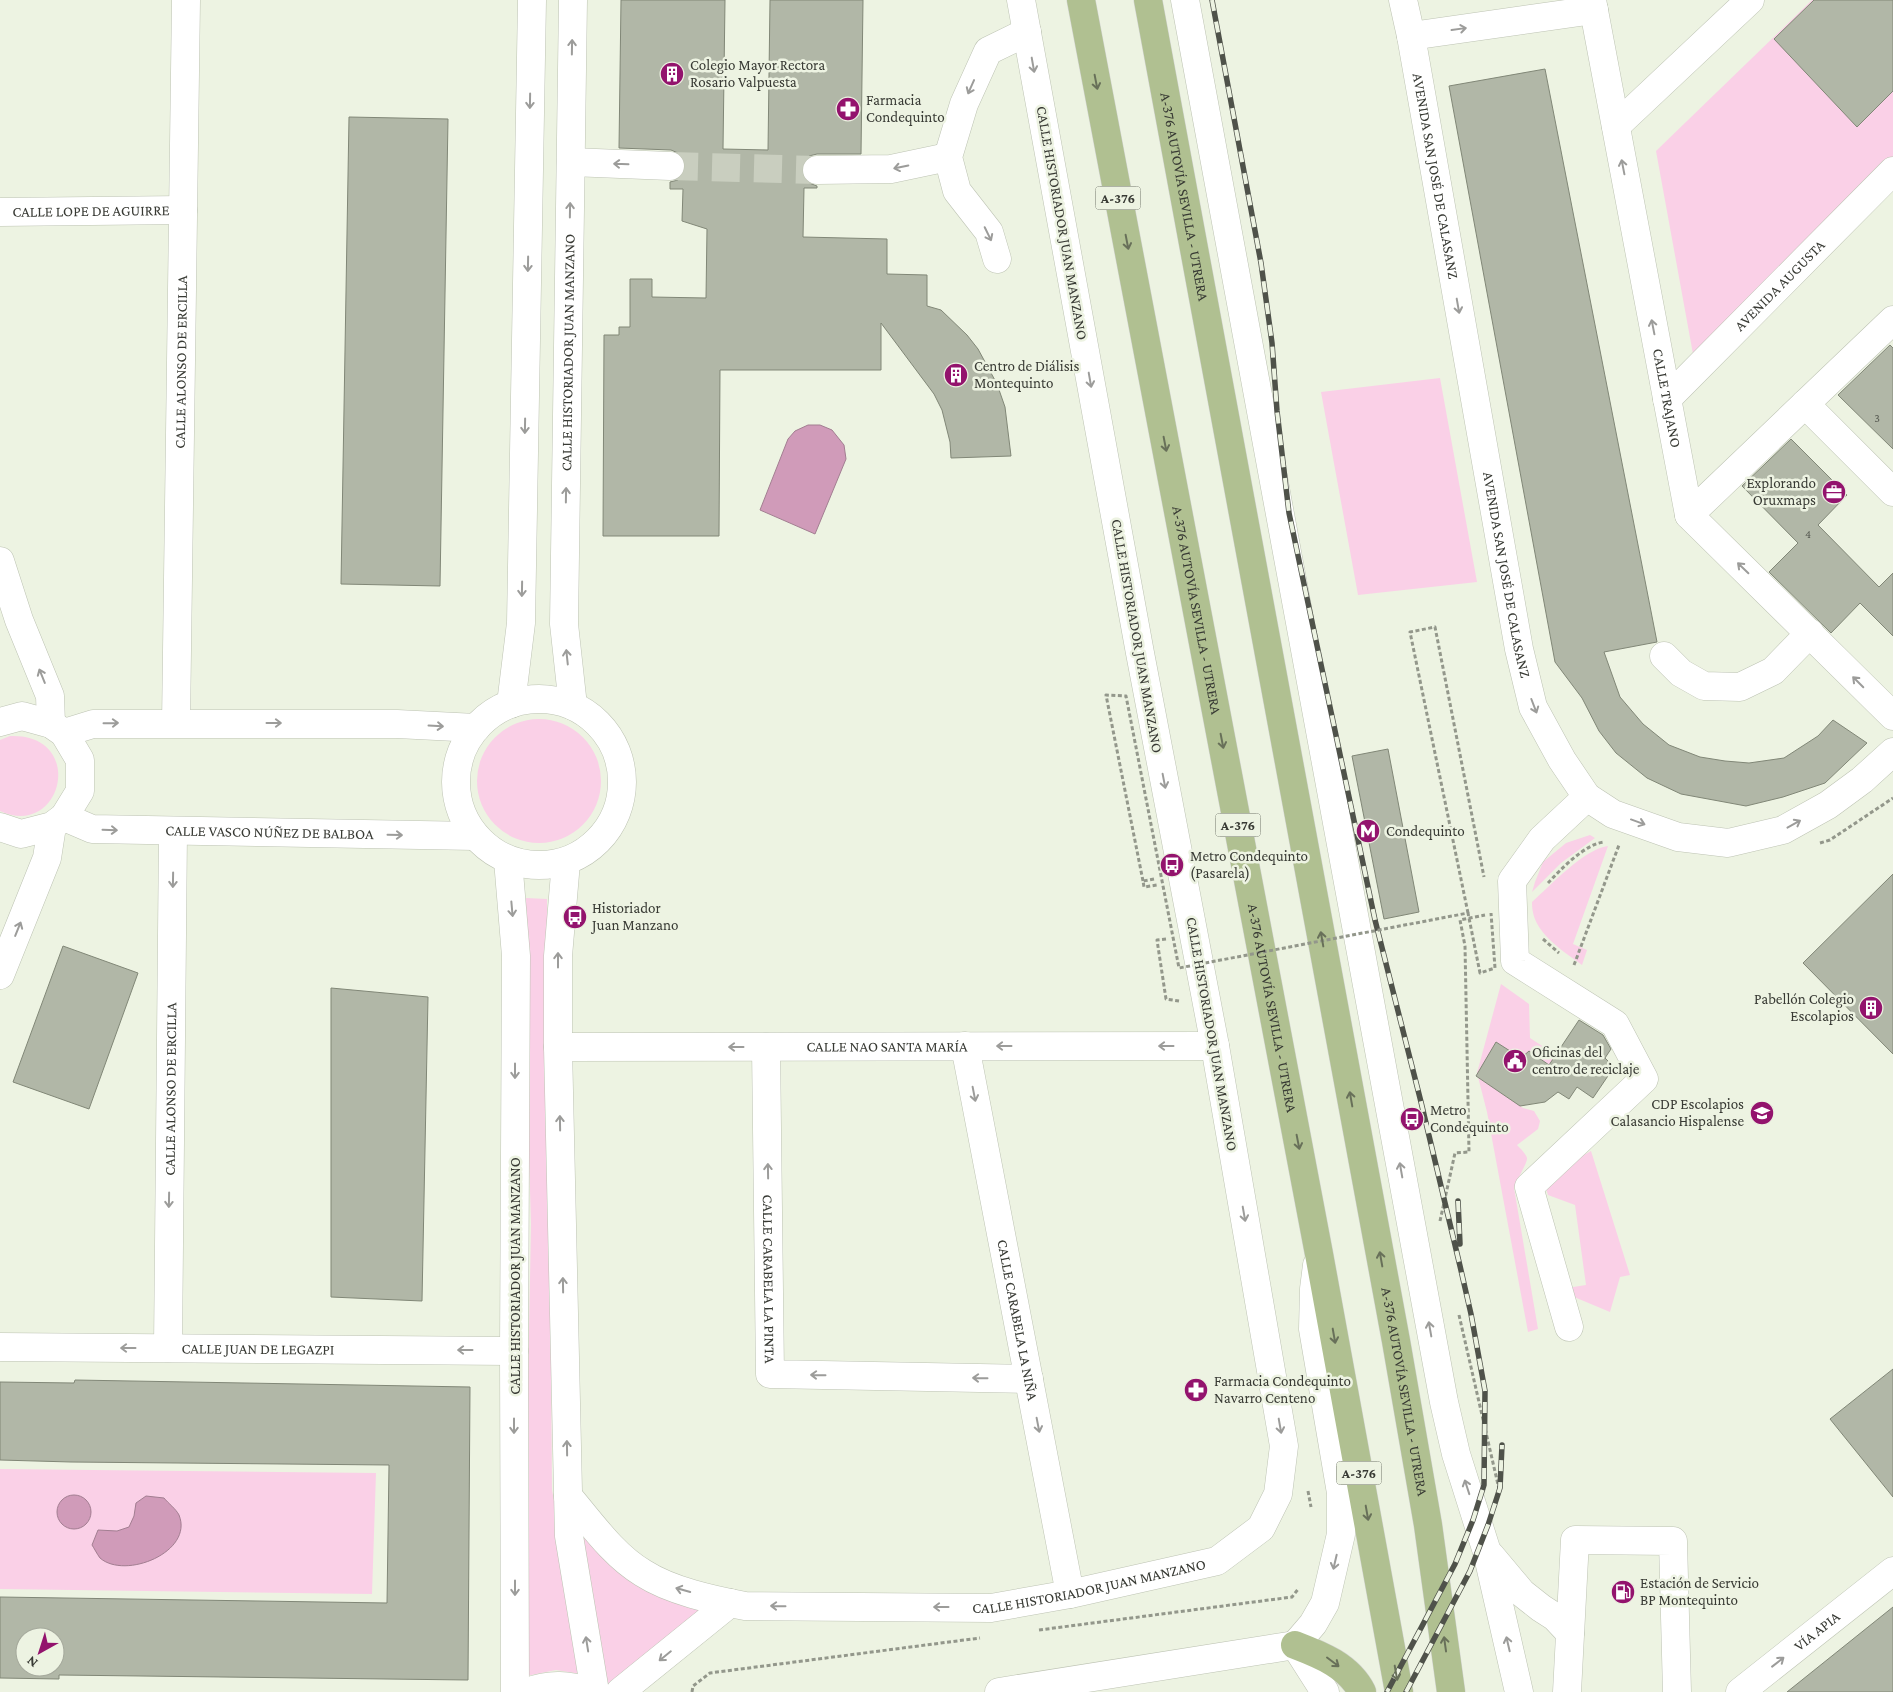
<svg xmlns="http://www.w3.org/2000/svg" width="1893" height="1692" font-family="'Crimson Pro',serif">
<rect width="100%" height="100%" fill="#edf3e2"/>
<path fill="#fad0e7" d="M1812 0H1893V156L1693 354 1656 151Z
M1440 378 1477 582 1358 595 1321 392Z
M477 781a62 62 0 1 1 124 0a62 62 0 1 1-124 0Z
M10 736C87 733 63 840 0 811V740Z
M1590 835 1595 838 1561 863 1532 892 1535 882 1543 862 1566 843Z
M1608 846 1573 944 1587 950 1582 965C1561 949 1531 932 1532 902 1550 886 1584 849 1608 846Z
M526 898 547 899 552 1490 568 1577 581 1674 556 1670 526 1676 529 1552 528 1388 531 1224 526 1058Z
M1501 984 1529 1004 1530 1038 1556 1055 1549 1065 1534 1054 1527 1053 1521 1058 1505 1095 1523 1108 1534 1111 1540 1121 1538 1129 1517 1145C1520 1148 1526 1154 1527 1158 1528 1162 1516 1181 1514 1188L1538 1329 1528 1332 1487 1112 1477 1073Z
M1591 1151 1630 1275 1620 1277 1610 1312 1567 1294V1288L1586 1285 1575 1205 1548 1195 1545 1185 1550 1174Z
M0 1469 376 1473 372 1594 0 1589Z
M576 1525 709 1610 610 1687 602 1678Z"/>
<path fill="#d09bb9" stroke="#a27e91" d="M808 425H820L832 430 844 445 846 459 815 534 760 510 788 439 795 431Z
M57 1512a17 17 0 1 1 34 0a17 17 0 1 1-34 0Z
M146 1496 164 1498C168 1503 176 1509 179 1515 194 1552 125 1580 100 1558 97 1554 94 1548 92 1545L98 1530 117 1531 129 1527 134 1516 136 1503Z"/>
<path fill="#b1b7a7" stroke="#818777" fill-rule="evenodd" d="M621 0H725L723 149 768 150 770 0H863L861 154H817L809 156 804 162 801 170 803 178 809 183 817 186V188H804L803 237 887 239V274L927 275V306L941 310 967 335 978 349 997 384 1005 407 1011 456 951 458 950 442 942 410 934 394 881 323V370H720L719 536H603L604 335H619V327H630V279H652V297L706 298 707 229 682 221 683 189H670V182L678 180 683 174 686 166 684 158 678 153 671 150 619 148Z
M1814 0H1893V91L1857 127 1774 39Z
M1545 69 1657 642 1604 652 1620 697 1643 724 1669 745 1700 757 1725 761 1749 763 1784 758 1818 736 1833 720 1867 743 1825 783 1783 797 1746 806 1681 794 1647 778 1616 753 1599 731 1582 698 1555 662 1449 86Z
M349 117 448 119 440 586 341 584Z
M1890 345 1893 348V449L1838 395Z
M1791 439 1847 495 1818 525 1879 587 1893 573V636L1860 603 1831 633 1769 572 1798 543 1742 486Z
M1388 749 1419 912 1384 919 1352 756Z
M1893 874V1054L1803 963Z
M63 946 138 973 89 1109 13 1082Z
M331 988 428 997 422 1301 331 1297Z
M1579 1020 1603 1035 1611 1049 1605 1058 1614 1067 1593 1098 1577 1087 1569 1099 1558 1092 1545 1102 1520 1106 1476 1076 1496 1042 1521 1058 1529 1051 1549 1065Z
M1893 1369V1497L1830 1419Z
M75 1380 470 1387 468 1680 59 1675V1679L0 1678V1597L387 1603 389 1465 71 1462 0 1460V1382L74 1383ZM25 1637H55V1667H25Z
M1893 1607V1692H1787Z"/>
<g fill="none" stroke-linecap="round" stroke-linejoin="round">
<path stroke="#c9cebf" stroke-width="28" stroke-dasharray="28 14" stroke-linecap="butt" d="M670 166 817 170"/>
<g stroke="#bdc3b3" stroke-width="29">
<g id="minor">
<path d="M1185 0 1444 1402 1456 1454 1487 1552 1519 1692"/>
<path id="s1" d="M1403 0 1411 36 1519 649 1533 707 1562 760 1587 797 1613 814 1678 837 1728 843 1783 830 1828 805 1862 780 1893 752"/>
<path id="s2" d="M1592 0 1689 515 1893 716"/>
<path d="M1411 36 1594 10"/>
<path d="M1616 126 1750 0"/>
<path d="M571 162 670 166"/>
<path d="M817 170 891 169 948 157"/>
<path id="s3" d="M0 212 183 210"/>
<path d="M997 259 989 232 957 191 948 157 964 104 988 51 1027 32"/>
<path id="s4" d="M1667 399 1893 171"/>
<path d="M1805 404 1893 492"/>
<path d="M1689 515 1893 320"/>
<path d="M0 561 19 620 50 696 51 724"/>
<path d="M1664 656 1681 673 1704 686 1740 687 1773 671 1810 633"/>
<circle cx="539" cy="782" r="83"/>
<path d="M511 704 521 623 532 0"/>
<path id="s5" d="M573 706 564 624 573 0"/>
<path d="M0 722 22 716 51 724 64 733 80 760V791L64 817 52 826 21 834 0 827"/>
<path id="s6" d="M176 723 186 0"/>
<path d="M64 733 93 724H397L476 728"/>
<path id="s7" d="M64 817 92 829 475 836"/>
<path d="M508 860 516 956 514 1351 515 1692"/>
<path d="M566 862 558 956V1047L569 1536 595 1692"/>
<path d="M0 975 47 858 52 826"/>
<path id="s8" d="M965 1046 1070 1594"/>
<path id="s9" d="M558 1047 1215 1046"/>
<path id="s10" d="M766 1047 770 1374 1029 1379"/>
<path d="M1569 1327 1529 1187 1644 1079 1615 1024 1515 961 1512 881 1542 839 1587 797"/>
<path id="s11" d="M0 1347 514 1351"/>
<path id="s12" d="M168 1348 173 832"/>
<path id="s13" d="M568 1496C591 1523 613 1555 643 1573 671 1591 713 1600 745 1606L991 1608 1070 1594 1217 1561 1261 1528 1278 1494 1284 1446 1215 1046 1140 653 1021 0"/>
<path d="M1491 1556 1522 1593 1541 1608 1555 1617 1570 1633"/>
<path d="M1295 1645 1313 1624 1325 1603 1341 1534V1493L1313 1329 1314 1289 1317 1265"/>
<path d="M1295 1645 1325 1692"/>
<path d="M527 1692C551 1683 568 1685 592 1692"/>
<path d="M620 1692 730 1603"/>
<path d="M999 1692 1295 1645"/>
<path d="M1567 1692 1575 1540 1673 1541 1677 1692"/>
<path id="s14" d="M1740 1692 1893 1571"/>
</g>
</g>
<g stroke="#d3d4d2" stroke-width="29">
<g id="major">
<path id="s15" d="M1081 0 1319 1254 1399 1692"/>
<path id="s16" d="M1148 0 1396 1341 1428 1525 1451 1692"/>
<path d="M1295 1645C1321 1655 1349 1666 1362 1692"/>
</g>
</g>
<path stroke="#93978b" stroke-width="3" stroke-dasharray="4 2.5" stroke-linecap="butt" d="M1820 843 1830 840 1893 798
M1154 879 1143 881 1144 887 1157 885
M1548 883C1561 869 1585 844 1604 842
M1468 913 1410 632 1435 627 1484 877
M1166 939 1157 940 1166 999 1179 1001
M1543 939 1559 953
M1574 965 1619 845
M1440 1221 1455 1153 1469 1152 1465 946 1460 920 1485 915
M1459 1315 1499 1489
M1308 1491 1311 1507
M1039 1630 1292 1597 1299 1588
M692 1692 693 1686 710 1673 980 1638"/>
<use href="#minor" stroke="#fff" stroke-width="28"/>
<use href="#major" stroke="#b0c091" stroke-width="28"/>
<g stroke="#4f524a" stroke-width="5.5">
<path id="rail" d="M1212 0 1261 263 1272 343 1277 411 1289 513 1375 920 1421 1102 1460 1266 1471 1314 1485 1391 1484 1485 1473 1520 1455 1564 1387 1692
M1458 1201 1460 1244
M1406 1692 1470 1571 1488 1525 1500 1488 1502 1445"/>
</g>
<use href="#rail" stroke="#edf3e2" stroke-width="4" stroke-dasharray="11" stroke-linecap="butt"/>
<path stroke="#93978b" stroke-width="3" stroke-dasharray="4 2.5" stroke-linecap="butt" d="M1143 881 1106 695 1126 696 1179 968 1468 913 1480 973 1495 968 1491 913"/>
</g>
<defs><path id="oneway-shaft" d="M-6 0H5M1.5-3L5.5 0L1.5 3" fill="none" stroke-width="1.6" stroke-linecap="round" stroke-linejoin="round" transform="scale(1.25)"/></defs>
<g stroke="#9c9c9a">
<use href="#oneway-shaft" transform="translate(1459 29) rotate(-8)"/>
<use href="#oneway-shaft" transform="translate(572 47) rotate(-89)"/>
<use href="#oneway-shaft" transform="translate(1033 65) rotate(80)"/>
<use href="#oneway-shaft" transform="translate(971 87) rotate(114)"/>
<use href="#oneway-shaft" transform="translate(530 101) rotate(91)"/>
<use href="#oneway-shaft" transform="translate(621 164) rotate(-178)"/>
<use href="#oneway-shaft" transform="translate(901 167) rotate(168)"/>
<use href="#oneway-shaft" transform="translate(1623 167) rotate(-101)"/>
<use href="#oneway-shaft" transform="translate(570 210) rotate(-89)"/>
<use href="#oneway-shaft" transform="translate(988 234) rotate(64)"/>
<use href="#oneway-shaft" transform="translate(528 264) rotate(91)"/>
<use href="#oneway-shaft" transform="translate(1458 306) rotate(80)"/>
<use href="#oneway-shaft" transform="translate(1653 327) rotate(-101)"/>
<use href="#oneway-shaft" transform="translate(1090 380) rotate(80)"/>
<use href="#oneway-shaft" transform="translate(525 426) rotate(91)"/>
<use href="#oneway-shaft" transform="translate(566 495) rotate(-89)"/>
<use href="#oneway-shaft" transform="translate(1743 568) rotate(-136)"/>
<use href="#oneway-shaft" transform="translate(522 589) rotate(91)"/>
<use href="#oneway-shaft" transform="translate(567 657) rotate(-96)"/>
<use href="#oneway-shaft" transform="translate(42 676) rotate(-112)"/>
<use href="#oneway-shaft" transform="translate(1858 682) rotate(-135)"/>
<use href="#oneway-shaft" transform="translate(1534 706) rotate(69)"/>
<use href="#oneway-shaft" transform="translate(111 723) rotate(-1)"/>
<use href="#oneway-shaft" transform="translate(274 723)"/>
<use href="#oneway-shaft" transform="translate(436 726) rotate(3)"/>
<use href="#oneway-shaft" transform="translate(1164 781) rotate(79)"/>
<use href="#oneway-shaft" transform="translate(1638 822) rotate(20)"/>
<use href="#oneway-shaft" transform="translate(1794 824) rotate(-29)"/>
<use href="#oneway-shaft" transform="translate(110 830) rotate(2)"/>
<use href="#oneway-shaft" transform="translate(395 835) rotate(1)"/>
<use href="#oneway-shaft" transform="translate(173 880) rotate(91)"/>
<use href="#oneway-shaft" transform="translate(512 909) rotate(85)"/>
<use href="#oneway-shaft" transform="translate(18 929) rotate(-68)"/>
<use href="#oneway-shaft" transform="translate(558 960) rotate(-90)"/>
<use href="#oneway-shaft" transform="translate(1004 1046) rotate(180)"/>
<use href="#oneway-shaft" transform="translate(1166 1046) rotate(180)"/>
<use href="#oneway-shaft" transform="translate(736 1047) rotate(180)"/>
<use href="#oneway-shaft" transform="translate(515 1071) rotate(90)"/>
<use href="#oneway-shaft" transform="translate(974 1094) rotate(79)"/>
<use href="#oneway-shaft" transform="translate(560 1123) rotate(-91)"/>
<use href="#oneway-shaft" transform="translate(1401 1170) rotate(-100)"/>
<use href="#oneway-shaft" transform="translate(768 1171) rotate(-91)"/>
<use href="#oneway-shaft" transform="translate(169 1200) rotate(91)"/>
<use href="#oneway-shaft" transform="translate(1244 1214) rotate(80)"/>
<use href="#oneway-shaft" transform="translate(563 1285) rotate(-91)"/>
<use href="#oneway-shaft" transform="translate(1430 1329) rotate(-100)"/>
<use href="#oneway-shaft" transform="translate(128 1348) rotate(-180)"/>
<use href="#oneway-shaft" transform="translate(465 1350) rotate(-180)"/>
<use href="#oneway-shaft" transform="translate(818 1375) rotate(-179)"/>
<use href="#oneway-shaft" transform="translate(980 1378) rotate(-179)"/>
<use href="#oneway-shaft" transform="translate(1038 1425) rotate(79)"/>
<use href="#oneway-shaft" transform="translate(514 1426) rotate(90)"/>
<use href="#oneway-shaft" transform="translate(1280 1426) rotate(80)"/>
<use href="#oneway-shaft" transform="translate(567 1448) rotate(-91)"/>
<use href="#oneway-shaft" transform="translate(1467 1487) rotate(-108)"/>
<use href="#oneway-shaft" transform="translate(1335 1562) rotate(103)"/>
<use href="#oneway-shaft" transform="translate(515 1588) rotate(90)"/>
<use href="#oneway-shaft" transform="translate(683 1590) rotate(-164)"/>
<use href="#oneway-shaft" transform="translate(778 1606) rotate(-179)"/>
<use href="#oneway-shaft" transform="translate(941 1607) rotate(-180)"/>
<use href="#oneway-shaft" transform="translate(587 1644) rotate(-99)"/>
<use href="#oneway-shaft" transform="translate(1508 1644) rotate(-103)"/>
<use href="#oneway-shaft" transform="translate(665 1656) rotate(141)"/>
<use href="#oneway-shaft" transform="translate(1778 1662) rotate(-38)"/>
</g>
<g stroke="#687059">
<use href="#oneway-shaft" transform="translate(1096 82) rotate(79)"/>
<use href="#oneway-shaft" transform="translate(1127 242) rotate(79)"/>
<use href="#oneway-shaft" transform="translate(1165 444) rotate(79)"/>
<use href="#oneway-shaft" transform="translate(1222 741) rotate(79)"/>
<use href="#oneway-shaft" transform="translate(1322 939) rotate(-100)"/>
<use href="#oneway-shaft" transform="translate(1351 1099) rotate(-100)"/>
<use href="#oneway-shaft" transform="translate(1298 1142) rotate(79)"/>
<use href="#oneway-shaft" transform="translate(1381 1259) rotate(-100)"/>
<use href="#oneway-shaft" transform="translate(1334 1336) rotate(80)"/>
<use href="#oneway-shaft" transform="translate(1367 1513) rotate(80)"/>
<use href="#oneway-shaft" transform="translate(1445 1644) rotate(-98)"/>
<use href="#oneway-shaft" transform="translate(1333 1662) rotate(37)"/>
<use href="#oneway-shaft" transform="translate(1396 1673) rotate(80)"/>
</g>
<defs>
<g id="building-disc" transform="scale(1.25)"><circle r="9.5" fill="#93136d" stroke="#edf3e2"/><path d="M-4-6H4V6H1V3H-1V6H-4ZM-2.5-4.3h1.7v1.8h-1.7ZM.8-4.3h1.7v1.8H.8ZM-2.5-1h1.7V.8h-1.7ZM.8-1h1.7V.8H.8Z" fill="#fff"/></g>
<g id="pharmacy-disc" transform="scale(1.25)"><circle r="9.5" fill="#93136d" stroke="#edf3e2"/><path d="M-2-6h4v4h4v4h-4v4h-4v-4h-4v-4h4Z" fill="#fff"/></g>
<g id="office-disc" transform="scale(1.25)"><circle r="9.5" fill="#93136d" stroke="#edf3e2"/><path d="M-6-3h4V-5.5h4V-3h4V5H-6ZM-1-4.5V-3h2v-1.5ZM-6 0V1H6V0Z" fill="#fff"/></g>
<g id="metro-disc" transform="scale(1.25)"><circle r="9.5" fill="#93136d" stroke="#edf3e2"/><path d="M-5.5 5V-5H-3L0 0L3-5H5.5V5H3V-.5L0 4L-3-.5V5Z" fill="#fff"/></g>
<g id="bus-disc" transform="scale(1.25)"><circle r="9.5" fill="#93136d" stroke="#edf3e2"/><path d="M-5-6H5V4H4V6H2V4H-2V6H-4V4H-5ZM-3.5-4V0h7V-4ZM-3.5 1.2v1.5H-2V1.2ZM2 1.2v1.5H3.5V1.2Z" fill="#fff"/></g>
<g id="civic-disc" transform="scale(1.25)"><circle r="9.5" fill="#93136d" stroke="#edf3e2"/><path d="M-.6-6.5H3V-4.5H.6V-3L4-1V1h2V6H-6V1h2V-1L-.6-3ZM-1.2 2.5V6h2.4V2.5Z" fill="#fff"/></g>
<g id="school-disc" transform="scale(1.25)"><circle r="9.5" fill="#93136d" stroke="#edf3e2"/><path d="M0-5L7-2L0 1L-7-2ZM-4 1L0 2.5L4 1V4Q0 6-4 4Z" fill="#fff"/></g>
<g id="fuel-disc" transform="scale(1.25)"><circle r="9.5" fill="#93136d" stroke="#edf3e2"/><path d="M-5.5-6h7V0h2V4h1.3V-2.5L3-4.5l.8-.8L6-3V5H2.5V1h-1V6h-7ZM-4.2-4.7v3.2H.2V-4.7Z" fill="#fff"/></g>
</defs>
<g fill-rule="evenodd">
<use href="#building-disc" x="672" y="74"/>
<use href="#pharmacy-disc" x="848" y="109"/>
<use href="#building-disc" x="956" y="375"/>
<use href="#office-disc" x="1834" y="492"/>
<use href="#metro-disc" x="1368" y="831"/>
<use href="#bus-disc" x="1172" y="865"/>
<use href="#bus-disc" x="575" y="917"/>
<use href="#building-disc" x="1871" y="1008"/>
<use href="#civic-disc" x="1515" y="1061"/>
<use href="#school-disc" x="1762" y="1113"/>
<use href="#bus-disc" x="1412" y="1119"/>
<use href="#pharmacy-disc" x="1196" y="1390"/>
<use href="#fuel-disc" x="1623" y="1592"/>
</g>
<g text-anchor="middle" stroke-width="5" stroke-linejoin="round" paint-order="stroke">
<g font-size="12" fill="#565951">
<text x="1877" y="422">3</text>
<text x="1808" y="538">4</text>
</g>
<g fill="#edf3e2" stroke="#6e7268" stroke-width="1">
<rect x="1095.5" y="186.5" width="45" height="23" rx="4"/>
<rect x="1215.5" y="813.5" width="45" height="23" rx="4"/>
<rect x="1336.5" y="1461.5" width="45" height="23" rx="4"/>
</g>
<g font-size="14" font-weight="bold" fill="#383a34">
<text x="1118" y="203">A-376</text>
<text x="1238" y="830">A-376</text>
<text x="1359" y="1478">A-376</text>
</g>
<g font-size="15" fill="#383a34" stroke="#edf3e2" text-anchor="start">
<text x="690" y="70">Colegio Mayor Rectora<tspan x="690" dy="17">Rosario Valpuesta</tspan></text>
<text x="866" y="105">Farmacia<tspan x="866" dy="17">Condequinto</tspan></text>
<text x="974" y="371">Centro de Diálisis<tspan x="974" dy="17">Montequinto</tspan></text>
<text x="1816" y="488" text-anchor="end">Explorando<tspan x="1816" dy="17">Oruxmaps</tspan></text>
<text x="1386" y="836">Condequinto</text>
<text x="1190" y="861">Metro Condequinto<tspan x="1190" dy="17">(Pasarela)</tspan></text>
<text x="592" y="913">Historiador<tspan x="592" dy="17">Juan Manzano</tspan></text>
<text x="1854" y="1004" text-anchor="end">Pabellón Colegio<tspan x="1854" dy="17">Escolapios</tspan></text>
<text x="1532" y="1057">Oficinas del<tspan x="1532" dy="17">centro de reciclaje</tspan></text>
<text x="1744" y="1109" text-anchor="end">CDP Escolapios<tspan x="1744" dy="17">Calasancio Hispalense</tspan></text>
<text x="1430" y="1115">Metro<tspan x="1430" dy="17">Condequinto</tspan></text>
<text x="1214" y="1386">Farmacia Condequinto<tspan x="1214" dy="17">Navarro Centeno</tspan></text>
<text x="1640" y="1588">Estación de Servicio<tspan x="1640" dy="17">BP Montequinto</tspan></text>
</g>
<g font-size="15" fill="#383a34" stroke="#edf3e2">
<text dy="5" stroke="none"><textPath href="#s1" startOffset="179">AVENIDA SAN JOSÉ DE CALASANZ</textPath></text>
<text dy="5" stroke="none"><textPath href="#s16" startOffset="200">A-376 AUTOVÍA SEVILLA - UTRERA</textPath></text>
<text dy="5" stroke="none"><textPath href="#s3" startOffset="91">CALLE LOPE DE AGUIRRE</textPath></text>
<text transform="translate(1062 223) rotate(80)" y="5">CALLE HISTORIADOR JUAN MANZANO</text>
<text dy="5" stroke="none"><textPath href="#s4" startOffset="160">AVENIDA AUGUSTA</textPath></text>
<text dy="5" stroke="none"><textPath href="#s5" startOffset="354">CALLE HISTORIADOR JUAN MANZANO</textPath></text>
<text dy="5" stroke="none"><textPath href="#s6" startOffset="361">CALLE ALONSO DE ERCILLA</textPath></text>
<text dy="5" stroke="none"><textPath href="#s2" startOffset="405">CALLE TRAJANO</textPath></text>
<text dy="5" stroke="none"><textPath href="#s1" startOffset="584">AVENIDA SAN JOSÉ DE CALASANZ</textPath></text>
<text dy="5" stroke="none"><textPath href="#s15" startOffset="621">A-376 AUTOVÍA SEVILLA - UTRERA</textPath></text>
<text transform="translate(1137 636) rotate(80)" y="5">CALLE HISTORIADOR JUAN MANZANO</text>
<text dy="5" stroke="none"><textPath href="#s7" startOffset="208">CALLE VASCO NÚÑEZ DE BALBOA</textPath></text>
<text dy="5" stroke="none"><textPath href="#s15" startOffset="1026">A-376 AUTOVÍA SEVILLA - UTRERA</textPath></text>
<text transform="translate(1212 1034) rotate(80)" y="5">CALLE HISTORIADOR JUAN MANZANO</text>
<text dy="5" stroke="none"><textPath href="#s9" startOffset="329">CALLE NAO SANTA MARÍA</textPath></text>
<text dy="5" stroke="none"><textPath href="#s12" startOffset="259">CALLE ALONSO DE ERCILLA</textPath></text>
<text transform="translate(515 1276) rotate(-90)" y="5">CALLE HISTORIADOR JUAN MANZANO</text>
<text dy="5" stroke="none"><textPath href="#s10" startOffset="232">CALLE CARABELA LA PINTA</textPath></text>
<text dy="5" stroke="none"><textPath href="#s8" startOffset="279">CALLE CARABELA LA NIÑA</textPath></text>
<text dy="5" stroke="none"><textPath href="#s11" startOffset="258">CALLE JUAN DE LEGAZPI</textPath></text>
<text dy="5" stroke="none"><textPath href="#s16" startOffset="1415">A-376 AUTOVÍA SEVILLA - UTRERA</textPath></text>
<text dy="5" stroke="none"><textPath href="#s13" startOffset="562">CALLE HISTORIADOR JUAN MANZANO</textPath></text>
<text dy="5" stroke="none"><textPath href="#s14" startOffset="98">VÍA APIA</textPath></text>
</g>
</g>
<g transform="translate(40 1652) rotate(219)"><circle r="24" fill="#edf3e2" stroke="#a5a99c"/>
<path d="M0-4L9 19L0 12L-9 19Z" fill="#93136d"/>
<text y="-8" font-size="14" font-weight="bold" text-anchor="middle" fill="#383a34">N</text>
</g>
</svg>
